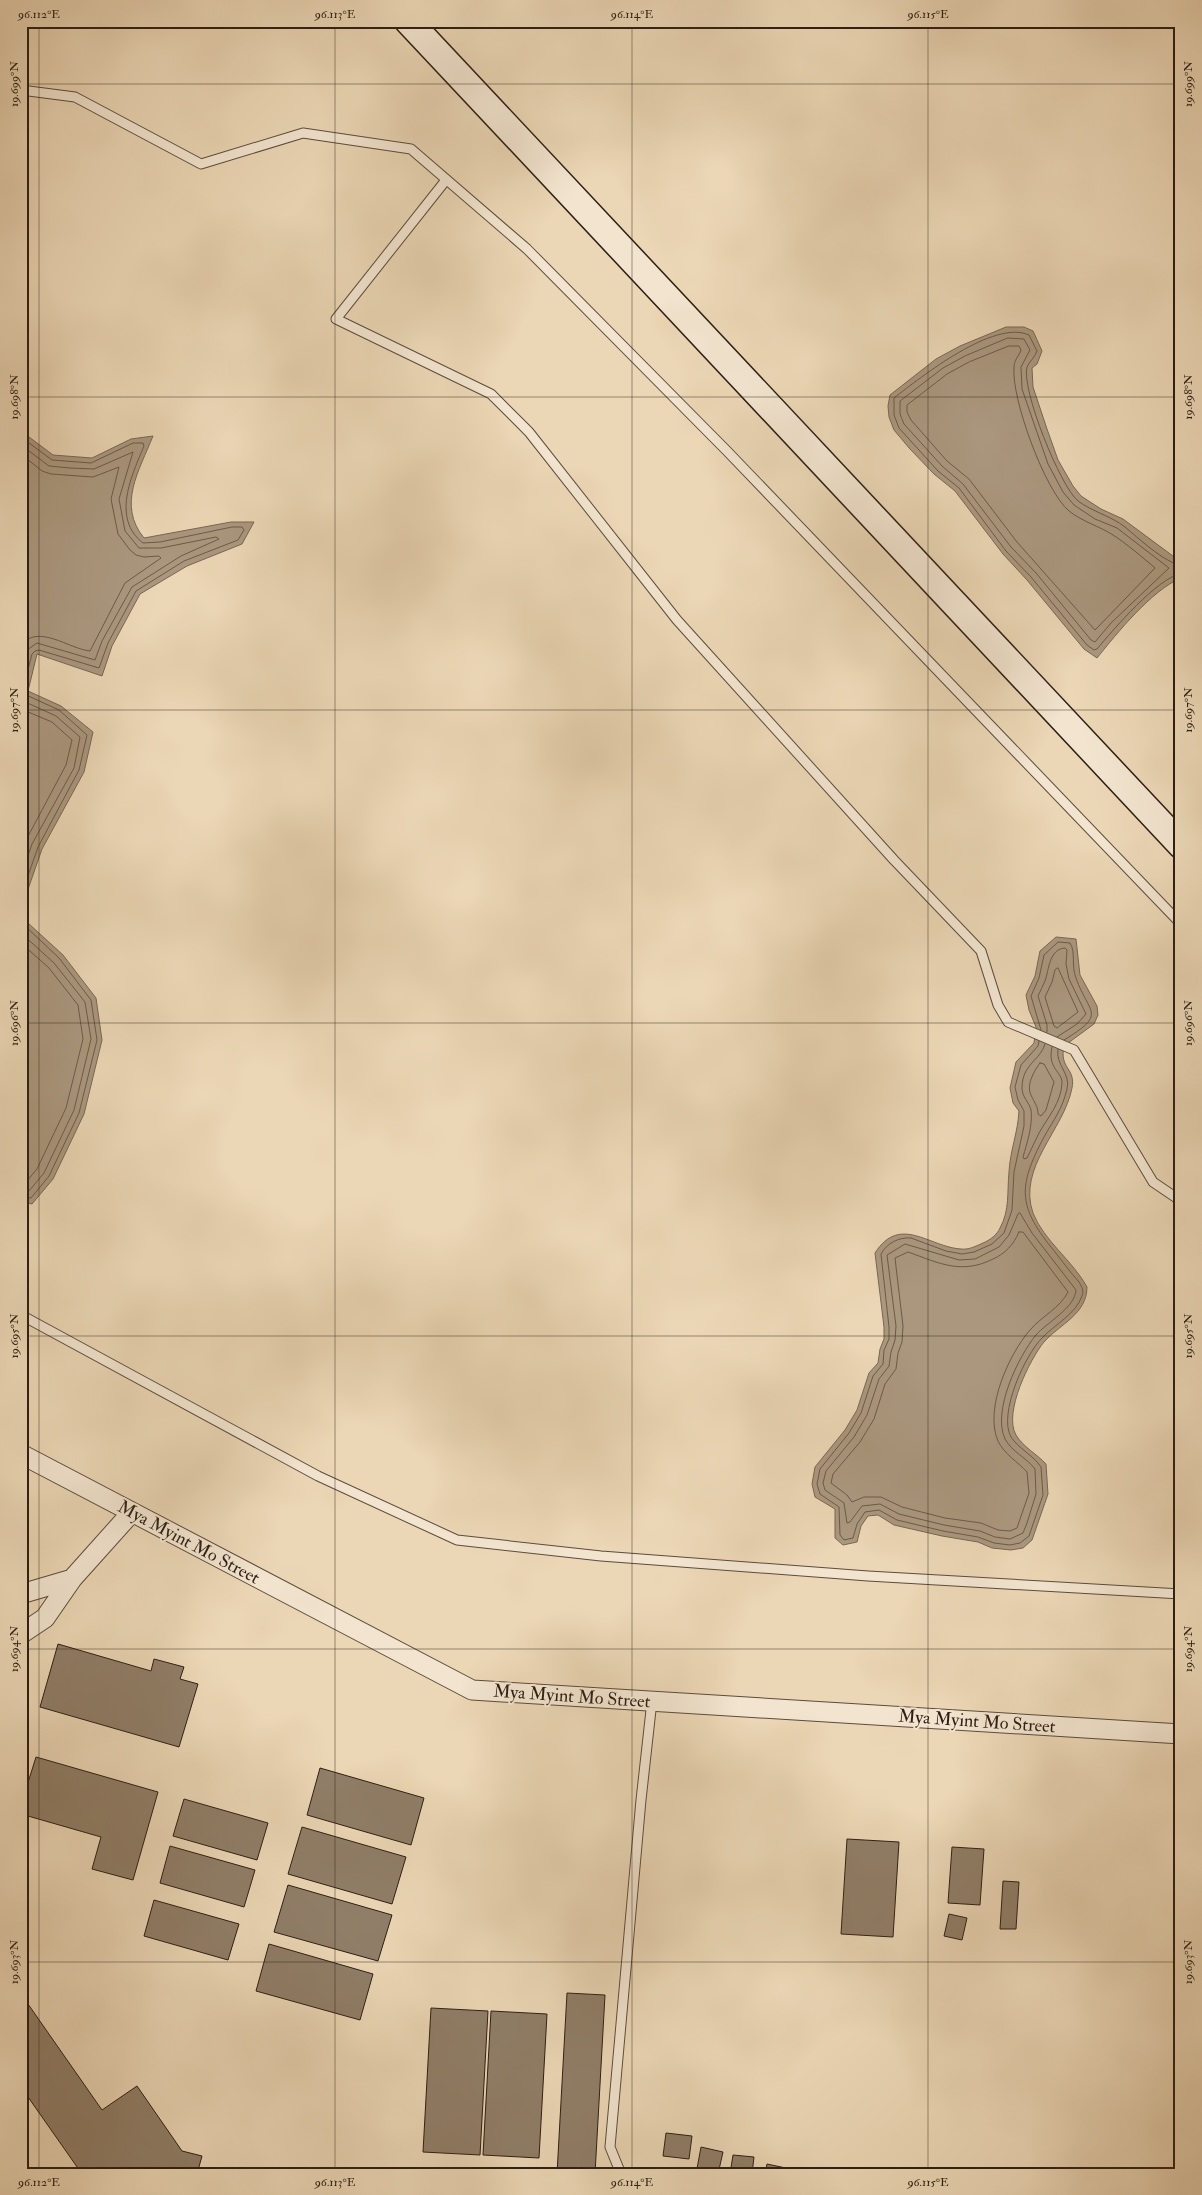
<svg xmlns="http://www.w3.org/2000/svg" width="1202" height="2195" font-family="'IM FELL Double Pica',serif">
<rect width="100%" height="100%" fill="#ebd6b5"/>
<filter id="stains"><feTurbulence type="fractalNoise" baseFrequency=".004" numOctaves="4"/><feColorMatrix values="0 0 0 0 .2 0 0 0 0 .09 0 0 0 0 .02 0 0 0 .5 -.17"/></filter>
<radialGradient id="worn" r=".72"><stop offset=".6" stop-color="#630" stop-opacity="0"/><stop offset="1" stop-color="#630" stop-opacity=".3"/></radialGradient>
<path fill="#aa977e" stroke="#786754" d="M1006 327H1024L1033 331 1042 351 1037 364 1032 368 1033 387 1047 429 1058 460 1073 486 1081 496 1101 509 1123 519 1181 562V578C1152 590 1117 633 1097 658L1084 649 1027 580 1003 554 955 491 934 474 910 449 894 430 889 417 888 406 890 395 936 359 960 346Z
M21 426 25 434 53 455 92 458 131 439 153 436C139 471 117 505 144 538L231 522H254L242 544 187 566 140 594 112 646 102 676 37 654 28 691 61 706 93 732 84 772 42 849 26 895 28 923 63 955 96 998 102 1040 84 1114 53 1179 32 1204 21 1201Z
M1056 937 1076 939 1080 975 1097 1006 1098 1015 1094 1024 1064 1046C1059 1069 1076 1068 1072 1088 1064 1130 1017 1167 1033 1213 1044 1241 1073 1261 1087 1287 1087 1314 1060 1324 1044 1342 1030 1359 1003 1413 1016 1435 1023 1447 1037 1454 1046 1464L1048 1494 1032 1540 1023 1548 1011 1550 992 1548 978 1542 942 1536 894 1525 878 1515 868 1516 861 1526 857 1542 843 1545 835 1538V1509L815 1497 812 1484 815 1467 845 1430 857 1410 869 1373 878 1363 880 1349 884 1339V1327L875 1253C900 1214 929 1247 961 1249 969 1250 976 1246 983 1243 990 1240 997 1235 1000 1228 1010 1210 1007 1192 1009 1172 1010 1151 1018 1132 1019 1111L1013 1103 1010 1088 1016 1062 1034 1043 1036 1027 1029 1010 1026 995 1035 976 1040 951Z"/>
<g fill="none" stroke-linecap="round" stroke-linejoin="round">
<path stroke="#6c5a49" stroke-width="1" d="M1008 338 1024 339 1030 350 1021 367 1022 389 1048 464 1063 492 1074 505 1095 519 1117 528 1169 568 1111 623 1095 642 1091 640 1036 573 1011 547 963 484 942 466 904 424 900 414V401L943 368 965 356Z
M1009 346H1019L1021 350C1019 356 1014 360 1014 367 1011 398 1045 491 1069 511 1083 522 1099 526 1113 535 1123 541 1146 560 1155 568L1095 630 1017 542 969 479 947 461 911 420 907 412V405L947 374 969 362Z
M21 437 52 460 91 463 133 443H143L144 446C132 475 111 518 143 543L160 542 232 527H242L244 530 238 540 184 561 136 591 108 643 99 668 39 650 35 651 32 654 23 689 24 694 59 710 87 735 79 770 38 847 22 893 23 924 59 958 91 1000 97 1040 79 1113 49 1176 31 1198 21 1197
M21 445 49 466 70 468 94 469 133 452 119 499 125 531 139 548H161L216 537 219 539 181 556 132 587 102 641 95 660 37 643 27 650 21 671
M21 454 42 471 51 474 93 477 119 467 111 499 118 534 130 550 136 555 144 557 159 556 161 558 125 583 90 651C69 649 38 623 21 645
M1181 565C1166 564 1137 537 1125 527 1111 516 1093 512 1078 501 1060 486 1021 389 1027 367 1029 362 1035 357 1037 351L1029 335C994 319 921 377 894 398V415L899 428 938 471 959 488 1006 551 1031 577 1087 645 1094 650 1097 649C1112 631 1159 576 1181 574
M21 700 56 716 80 737 74 768 32 844 21 876
M21 709 52 722 72 740 66 765 26 840 21 853
M21 933 54 963 85 1002 91 1039 74 1110 44 1173 29 1191 21 1190
M21 943 49 968 78 1005 83 1039 66 1108 37 1169 26 1182 21 1183
M1058 968 1078 1012 1057 1028 1054 1026 1045 997 1052 982 1055 970Z
M1041 1030 1031 996 1039 978 1044 955 1058 942 1070 943C1076 952 1071 966 1076 978 1089 1015 1108 1013 1064 1040
M1047 1032V1025L1038 996C1040 991 1043 986 1045 981 1049 970 1049 949 1065 948L1067 950 1066 964 1069 979 1086 1014 1077 1024 1057 1037
M1039 1041 1038 1046 1021 1065 1015 1087 1018 1100 1024 1111V1126L1014 1172 1012 1210 1004 1233 992 1244 974 1252 962 1254 946 1251 911 1238C899 1237 887 1243 881 1254L889 1327V1339L884 1350 883 1364 873 1376 861 1413 849 1433 820 1469 817 1484 820 1494 839 1507 840 1535 844 1540 853 1538 857 1524 865 1512 879 1510 897 1520 943 1531 978 1537 994 1543 1010 1545 1020 1543 1029 1536 1043 1495 1041 1467C1033 1455 1019 1449 1011 1437 998 1414 1025 1355 1042 1338 1054 1325 1076 1314 1082 1296 1084 1291 1082 1287 1079 1282 1070 1272 1063 1262 1055 1252 1018 1207 1017 1188 1044 1137 1054 1119 1062 1110 1067 1089 1071 1073 1055 1065 1058 1049
M1045 1044C1040 1061 1022 1064 1022 1088 1022 1097 1029 1102 1031 1110 1033 1125 1027 1143 1023 1157L1024 1159 1027 1158C1031 1150 1035 1141 1039 1133 1048 1117 1061 1103 1062 1083 1062 1071 1047 1069 1052 1047
M1040 1063 1044 1064 1054 1082 1046 1110 1041 1116 1038 1114C1038 1106 1034 1102 1031 1095 1026 1085 1034 1071 1040 1063Z
M1020 1213 1032 1233 1076 1290C1075 1308 1046 1323 1036 1335 1018 1357 992 1411 1005 1439 1012 1452 1027 1458 1035 1469L1036 1494 1027 1523 1023 1533 1010 1539 995 1537 980 1531 944 1525 899 1514 880 1504 862 1506 850 1522 847 1523 844 1503 825 1490 823 1483 826 1471 854 1437 867 1415 879 1379 889 1366 891 1352 895 1340 896 1326 887 1255 905 1244 959 1260 975 1259 999 1247 1009 1235 1018 1214Z
M1019 1232H1023L1068 1292C1060 1308 1042 1316 1030 1330 1009 1354 984 1409 998 1441 1004 1454 1018 1462 1027 1472L1029 1493 1017 1528 1010 1531 998 1530 981 1523 945 1518 902 1507 881 1497H864L852 1502 847 1495 831 1483 833 1474 860 1442 874 1419 885 1384 896 1369 898 1353 902 1342 903 1326 895 1258 908 1252C939 1263 961 1275 993 1259 1005 1254 1014 1244 1019 1232Z"/>
</g>
<path fill="#907e68" stroke="#2d1e14" d="M58 1644 151 1671 154 1659 184 1667 180 1679 198 1684 179 1747 40 1707Z
M36 1757 158 1792 133 1880 92 1869 101 1837 21 1814V1805Z
M320 1768 424 1798 411 1845 307 1815Z
M184 1799 268 1823 257 1860 173 1836Z
M302 1827 406 1857 392 1904 288 1874Z
M847 1839 899 1842 893 1937 841 1934Z
M170 1846 255 1870 244 1907 160 1883Z
M952 1847 984 1849 980 1905 948 1903Z
M1003 1881 1019 1882 1016 1929H1000Z
M288 1885 392 1915 378 1961 274 1932Z
M154 1900 239 1924 228 1960 144 1936Z
M949 1914 967 1918 962 1940 944 1936Z
M269 1944 373 1974 360 2020 256 1991Z
M567 1993 605 1995 595 2174H557Z
M21 1994 102 2110 137 2086 182 2151 202 2156 197 2174H82L21 2087Z
M431 2008 488 2011 480 2155 423 2152Z
M491 2011 547 2014 539 2158 483 2155Z
M666 2133 692 2136 689 2159 663 2156Z
M701 2147 723 2152 718 2174H696Z
M733 2155 754 2157 752 2174H730Z
M767 2164 800 2171V2174H765Z
M421 2170 477 2173V2174H420Z"/>
<g fill="none" stroke-linecap="round" stroke-linejoin="round">
<g stroke="#5c4c3c" stroke-width="11">
<path id="lane" d="M21 90 75 97 201 164 303 133 411 149 527 249 726 450 1181 924
M446 180 336 319 491 394 529 432 677 620 894 860 981 951 998 1005 1008 1022 1074 1050 1153 1182 1181 1201
M21 1315 318 1476 457 1540 601 1556 868 1576 1181 1594
M621 2174 610 2147 641 1800 652 1701"/>
</g>
<g stroke="#5c4c3c" stroke-width="21">
<path id="street" d="M21 1454 472 1690 1181 1734
M21 1594 72 1579
M21 1634 45 1618 72 1579 132 1512"/>
</g>
<g stroke="#2d1e14" stroke-width="29">
<path id="secondary" d="M408 21 1181 845"/>
</g>
<use href="#lane" stroke="#f2e4cf" stroke-width="9"/>
<use href="#street" stroke="#f2e4cf" stroke-width="19"/>
<use href="#secondary" stroke="#f2e4cf" stroke-width="26"/>
</g>
<path fill="none" stroke="#2d1e14" stroke-width="1" stroke-opacity="0.45" d="M39 21V2174M335 21V2174M632 21V2174M928 21V2174M21 84H1181M21 397H1181M21 710H1181M21 1023H1181M21 1336H1181M21 1649H1181M21 1962H1181"/>
<g text-anchor="middle" stroke-width="4" stroke-linejoin="round" paint-order="stroke">
<g font-size="18" fill="#2d1e14" stroke="#f2e4cf">
<text transform="translate(189 1542) rotate(28)" y="6">Mya Myint Mo Street</text>
<text transform="translate(572 1696) rotate(4)" y="6">Mya Myint Mo Street</text>
<text transform="translate(977 1721) rotate(4)" y="6">Mya Myint Mo Street</text>
</g>
</g>
<rect width="1202" height="2195" fill="none" stroke="#ebd6b5" stroke-width="55"/>
<rect x="28" y="28" width="1146" height="2140" fill="none" stroke="#2d1e14" stroke-width="2"/>
<g font-size="12" text-anchor="middle" fill="#2d1e14">
<text x="39" y="18">96.112°E</text>
<text x="335" y="18">96.113°E</text>
<text x="632" y="18">96.114°E</text>
<text x="928" y="18">96.115°E</text>
<text transform="translate(14 84) rotate(-90)" y="4">19.699°N</text>
<text transform="translate(1188 84) rotate(-90)" y="4">19.699°N</text>
<text transform="translate(14 397) rotate(-90)" y="4">19.698°N</text>
<text transform="translate(1188 397) rotate(-90)" y="4">19.698°N</text>
<text transform="translate(14 710) rotate(-90)" y="4">19.697°N</text>
<text transform="translate(1188 710) rotate(-90)" y="4">19.697°N</text>
<text transform="translate(14 1023) rotate(-90)" y="4">19.696°N</text>
<text transform="translate(1188 1023) rotate(-90)" y="4">19.696°N</text>
<text transform="translate(14 1336) rotate(-90)" y="4">19.695°N</text>
<text transform="translate(1188 1336) rotate(-90)" y="4">19.695°N</text>
<text transform="translate(14 1649) rotate(-90)" y="4">19.694°N</text>
<text transform="translate(1188 1649) rotate(-90)" y="4">19.694°N</text>
<text transform="translate(14 1962) rotate(-90)" y="4">19.693°N</text>
<text transform="translate(1188 1962) rotate(-90)" y="4">19.693°N</text>
<text x="39" y="2186">96.112°E</text>
<text x="335" y="2186">96.113°E</text>
<text x="632" y="2186">96.114°E</text>
<text x="928" y="2186">96.115°E</text>
</g>
<rect width="100%" height="100%" filter="url(#stains)"/>
<rect width="100%" height="100%" fill="url(#worn)"/>
</svg>
